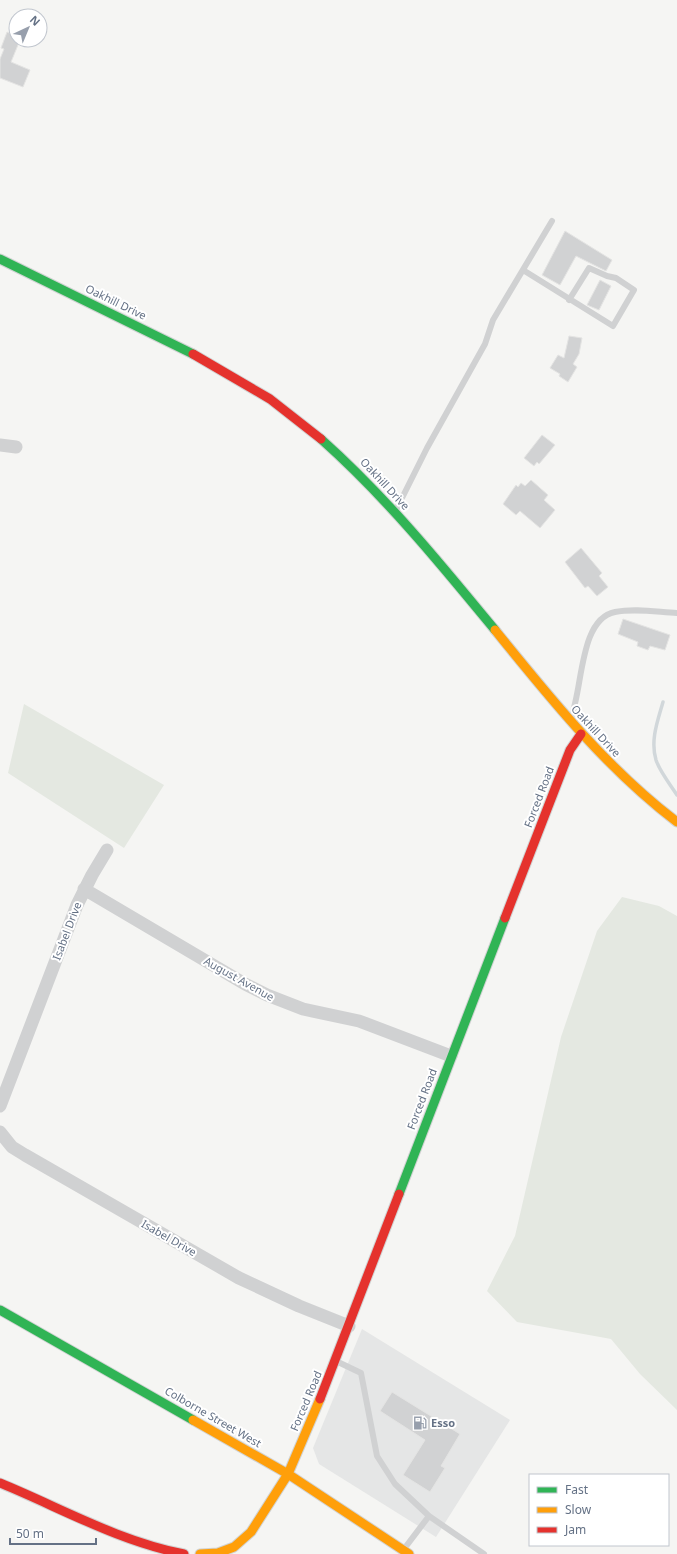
<svg xmlns="http://www.w3.org/2000/svg" width="677" height="1554" font-family="'Noto Sans',sans-serif">
<rect width="100%" height="100%" fill="#f5f5f3"/>
<path fill="#e5e6e6" d="M362 1329 510 1420 436 1537 319 1464 313 1448Z"/>
<path fill="#e4e8e1" d="M24 704 164 785 124 848 8 773Z
M622 897 659 906 677 916V1410L640 1374 611 1339 517 1322 487 1291 515 1236 561 1037 597 931Z"/>
<g fill="none" stroke-linecap="round" stroke-linejoin="round">
<path stroke="#d1d7da" stroke-width="3.5" d="M663 702C658 720 650 740 656 760 660 772 670 784 677 795"/>
</g>
<path fill="#d1d2d3" stroke="#e4e4e3" d="M7 32 16 36V40H20L11 62 30 70 23 87 0 78V59L4 49 1 48Z
M565 231 612 260 606 271 576 256 560 285 542 275Z
M600 280 611 286 599 310 587 305Z
M569 336 582 338 579 354 573 364 577 367 568 382 559 376 560 374 550 368 558 355 564 358Z
M542 435 555 445 539 464 537 462 534 466 524 458Z
M531 480 548 495 544 500 555 510 540 528 520 511 516 515 503 504 516 485 518 487 521 483 525 486Z
M581 548 602 573 599 576 608 587 597 596 588 586 585 588 565 562Z
M623 619 670 635 665 650 650 646 648 650 637 646 638 642 618 634Z
M392 1392 460 1434 441 1466 445 1468 430 1492 403 1475 425 1440 380 1411Z"/>
<g fill="none" stroke-linecap="round" stroke-linejoin="round">
<g stroke="#d1d3d3" stroke-width="11">
<path id="fast" d="M0 259 193 354
M321 439C386 497 440 563 495 630
M399 1194 505 918
M0 1310 193 1420"/>
</g>
<g stroke="#d1d3d3" stroke-width="11">
<path id="slow" d="M495 630C551 699 606 768 677 822
M193 1420 288 1474 409 1554
M200 1554 218 1553 234 1547 251 1532 288 1474 320 1399"/>
</g>
<g stroke="#d1d3d3" stroke-width="11">
<path id="jam" d="M193 354 270 399 321 439
M505 918 570 750 581 734
M320 1399 399 1194
M0 1483C61 1508 118 1541 184 1554"/>
</g>
<path stroke="#d0d1d2" stroke-width="6" d="M523 270 613 326 634 290 616 278 607 276 589 268 569 300
M396 510 427 448 485 344 493 320 552 221
M571 717C583 689 579 619 615 612 635 608 657 612 677 613
M338 1362 361 1373 377 1456 395 1484 429 1516 404 1549
M429 1516 484 1554"/>
<path stroke="#d0d1d2" stroke-width="13" d="M0 445 16 447
M84 889 245 984 267 995 303 1009 359 1021 451 1056
M0 1106 77 905 92 875 107 850
M0 1132 12 1147 25 1155 239 1278 299 1306 349 1326"/>
<use href="#fast" stroke="#30b455" stroke-width="9"/>
<use href="#slow" stroke="#ff9f0a" stroke-width="9"/>
<use href="#jam" stroke="#e5322d" stroke-width="9"/>
</g>
<defs>
<g id="fuel-bare" transform="scale(1.08)"><path d="M-5.5-6h7V0h2V4h1.3V-2.5L3-4.5l.8-.8L6-3V5H2.5V1h-1V6h-7ZM-4.2-4.7v3.2H.2V-4.7Z" fill="#979fac" stroke="#fff" stroke-width="2.5" paint-order="stroke"/></g>
</defs>
<g fill-rule="evenodd">
<use href="#fuel-bare" x="420" y="1423"/>
</g>
<g text-anchor="middle" stroke-width="4" stroke-linejoin="round" paint-order="stroke">
<g font-size="11" fill="#647185" stroke="#fff">
<text transform="translate(116 302) rotate(26)" y="4">Oakhill Drive</text>
<text transform="translate(385 484) rotate(47)" y="4">Oakhill Drive</text>
<text transform="translate(596 731) rotate(47)" y="4">Oakhill Drive</text>
<text transform="translate(539 797) rotate(-69)" y="4">Forced Road</text>
<text transform="translate(67 931) rotate(-69)" y="4">Isabel Drive</text>
<text transform="translate(239 979) rotate(29)" y="4">August Avenue</text>
<text transform="translate(422 1099) rotate(-69)" y="4">Forced Road</text>
<text transform="translate(169 1238) rotate(30)" y="4">Isabel Drive</text>
<text transform="translate(306 1401) rotate(-67)" y="4">Forced Road</text>
<text transform="translate(213 1417) rotate(30)" y="4">Colborne Street West</text>
</g>
<g font-size="11" font-weight="bold" fill="#647185" stroke="#fff" text-anchor="start">
<text x="431" y="1427">Esso</text>
</g>
</g>
<rect x="529" y="1474" width="140" height="72" fill="#ffffff" stroke="#c1c6ce"/>
<rect x="537" y="1487" width="20" height="6" fill="#30b455" stroke="#c1c6ce"/>
<text x="565" y="1494" font-size="12" fill="#647185">Fast</text>
<rect x="537" y="1507" width="20" height="6" fill="#ff9f0a" stroke="#c1c6ce"/>
<text x="565" y="1514" font-size="12" fill="#647185">Slow</text>
<rect x="537" y="1527" width="20" height="6" fill="#e5322d" stroke="#c1c6ce"/>
<text x="565" y="1534" font-size="12" fill="#647185">Jam</text>
<g transform="translate(28 28) rotate(44)"><circle r="19" fill="#ffffff" stroke="#c1c6ce"/>
<path d="M0-3L7 15L0 10L-7 15Z" fill="#979fac"/>
<text y="-6" font-size="11" font-weight="bold" text-anchor="middle" fill="#647185">N</text>
</g>
<path d="M10 1538v6h86v-6" fill="none" stroke="#647185" stroke-width="2"/>
<text x="16" y="1538" font-size="12" fill="#647185" stroke="#ffffff" stroke-width="3" paint-order="stroke">50 m</text>
</svg>
